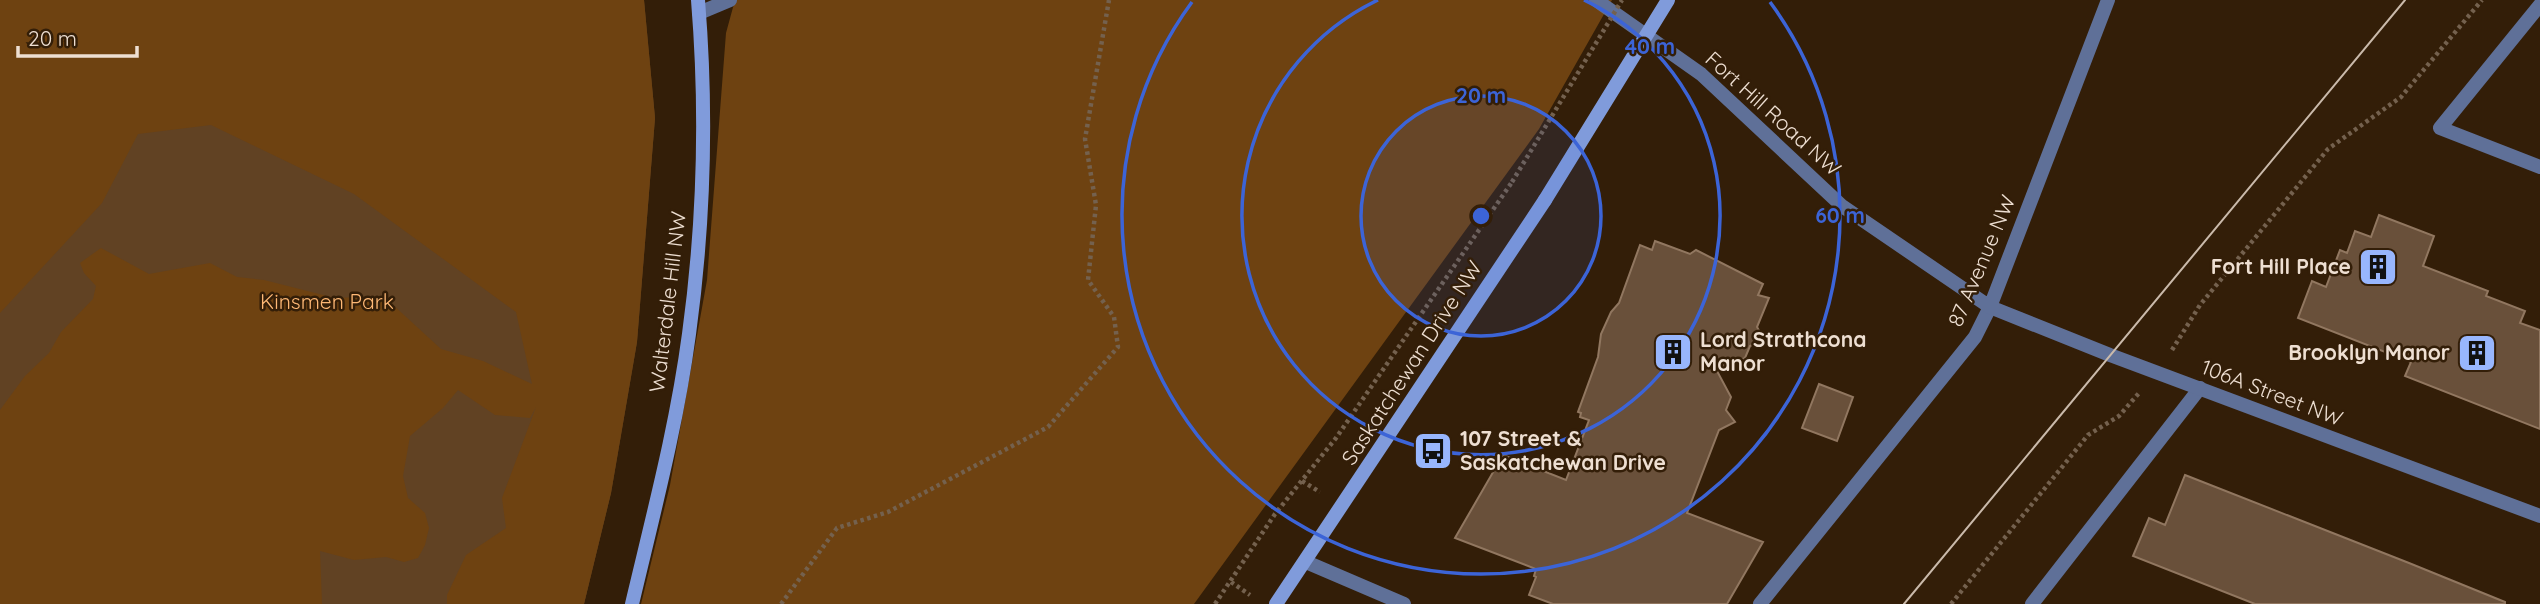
<svg xmlns="http://www.w3.org/2000/svg" width="2540" height="604" font-family="Quicksand,sans-serif">
<rect width="100%" height="100%" fill="#331e08"/>
<path fill="#614223" d="M0 0H644L655 118 637 342 611 493 584 604H0Z"/>
<path fill="#6e4211" d="M0 0H644L655 118 637 342 611 493 584 604H447V595L466 555 506 528 502 498 536 407 530 418 495 415 458 390 443 408 410 436 403 476 408 498 425 513 429 528 425 545 418 558 404 562 386 557 354 560 320 551 322 604H0V410L25 376 49 353 61 332 93 299 96 286 84 273 80 263 101 248 149 274 210 263 237 277 264 280 335 298 360 297 392 304 441 349 483 361 532 384 516 312 354 194 211 125 138 134 102 203 0 313Z
M735 0H1612L1539 129 1194 604H641L670 485 707 280 726 33Z"/>
<path fill="#69503a" stroke="#917760" stroke-width="2" d="M2379 215 2434 236 2423 266 2488 291 2486 296 2525 311 2520 323 2540 330V429L2405 376 2411 362 2298 318 2312 281 2326 287 2340 250 2347 253 2355 231 2371 237Z
M1655 241 1690 254 1696 250 1761 283 1763 284 1758 295 1769 298 1757 327 1764 339 1750 346 1745 358 1717 371 1731 397 1726 410 1735 422 1719 430 1687 513 1763 542 1727 604H1553L1529 595 1536 577 1534 576 1536 569 1455 538 1503 455 1566 480 1589 420 1580 417 1581 413 1578 412 1598 357 1601 334 1611 312 1619 303 1640 245 1652 250Z
M1819 384 1853 397 1837 441 1802 428Z
M2185 475 2409 563 2505 602V604H2255L2133 556 2149 518 2165 525Z"/>
<g fill="none" stroke-linecap="round" stroke-linejoin="round">
<path stroke="#74614e" stroke-width="4.5" stroke-dasharray="3.5 3.5" stroke-linecap="butt" d="M2172 350 2200 305 2328 149 2401 97 2482 0
M1302 481 1320 492
M1231 582 1250 595
M781 604 837 528 888 512 1048 427 1118 347 1114 317 1088 280 1096 205 1085 139 1109 0
M1215 604 1275 514 1336 438 1512 182
M1951 604 2088 435 2119 416 2139 393"/>
<path stroke="#5f7098" stroke-width="14" d="M2540 5 2440 128 2540 167
M1760 604 1975 337 1990 307
M2032 604 2200 388"/>
<path stroke="#5f7098" stroke-width="14" d="M1596 0 1701 74 1842 206 1990 307 2110 355 2540 516
M699 13 730 0
M1990 307 2108 0
M1306 562 1404 604"/>
<path stroke="#809bdb" stroke-width="14" d="M632 604C653 515 677 425 689 334 704 224 707 110 698 0
M1276 604 1545 200"/>
<path stroke="#cabaab" stroke-width="2" d="M1904 604 2405 0"/>
<path stroke="#74614e" stroke-width="4.5" stroke-dasharray="3.5 3.5" stroke-linecap="butt" d="M1512 182 1622 0"/>
<path stroke="#809bdb" stroke-width="14" d="M1545 200 1668 0"/>
</g>
<circle cx="1481" cy="216" r="120" fill="#3c64d7" fill-opacity=".12"/>
<g fill="none" stroke="#3c64d7" stroke-width="3.5">
<circle cx="1481" cy="216" r="120"/>
<path d="M1584 0A239 239 0 1 1 1378 0"/>
<path d="M1770 2A359 359 0 1 1 1192 2"/>
</g>
<defs>
<g id="building-square" transform="scale(2.0125)"><rect x="-9" y="-9" width="18" height="18" rx="4" fill="#98b6fd" stroke="#331e08"/><path d="M-4-6H4V6H1V3H-1V6H-4ZM-2.5-4.3h1.7v1.8h-1.7ZM.8-4.3h1.7v1.8H.8ZM-2.5-1h1.7V.8h-1.7ZM.8-1h1.7V.8H.8Z" fill="#111"/></g>
<g id="bus-square" transform="scale(2.0125)"><rect x="-9" y="-9" width="18" height="18" rx="4" fill="#98b6fd" stroke="#331e08"/><path d="M-5-6H5V4H4V6H2V4H-2V6H-4V4H-5ZM-3.5-4V0h7V-4ZM-3.5 1.2v1.5H-2V1.2ZM2 1.2v1.5H3.5V1.2Z" fill="#111"/></g>
</defs>
<g fill-rule="evenodd">
<use href="#building-square" x="2378" y="267"/>
<use href="#building-square" x="1673" y="352"/>
<use href="#building-square" x="2477" y="353"/>
<use href="#bus-square" x="1433" y="451"/>
</g>
<g text-anchor="middle" stroke-width="5" stroke-linejoin="round" paint-order="stroke">
<g font-size="21" fill="#eedfd2" stroke="#331e08">
<text transform="translate(1773 114) rotate(42)" y="7">Fort Hill Road NW</text>
<text transform="translate(1982 261) rotate(-67)" y="7">87 Avenue NW</text>
<text transform="translate(668 302) rotate(-83)" y="7">Walterdale Hill NW</text>
<text transform="translate(1412 363) rotate(-57)" y="7">Saskatchewan Drive NW</text>
<text transform="translate(2272 393) rotate(21)" y="7">106A Street NW</text>
</g>
<g font-size="21" font-weight="bold" fill="#eedfd2" stroke="#331e08" text-anchor="end">
<text x="2351" y="274">Fort Hill Place</text>
<text x="1700" y="347" text-anchor="start">Lord Strathcona<tspan x="1700" dy="24">Manor</tspan></text>
<text x="2450" y="360">Brooklyn Manor</text>
<text x="1460" y="446" text-anchor="start">107 Street &amp;<tspan x="1460" dy="24">Saskatchewan Drive</tspan></text>
</g>
<g font-size="21" fill="#feb875" stroke="#331e08">
<text x="327" y="309">Kinsmen Park</text>
</g>
</g>
<circle cx="1481" cy="216" r="10" fill="#3c64d7" stroke="#331e08" stroke-width="3.5"/>
<g font-size="21" text-anchor="middle" font-weight="bold" fill="#3c64d7" stroke="#331e08" stroke-width="5" stroke-linejoin="round" paint-order="stroke">
<text x="1650" y="54">40 m</text>
<text x="1481" y="103">20 m</text>
<text x="1840" y="223">60 m</text>
</g>
<path d="M18 46v10h119v-10" fill="none" stroke="#eedfd2" stroke-width="3.5"/>
<text x="28" y="46" font-size="21" fill="#eedfd2" stroke="#331e08" stroke-width="5" paint-order="stroke">20 m</text>
</svg>
